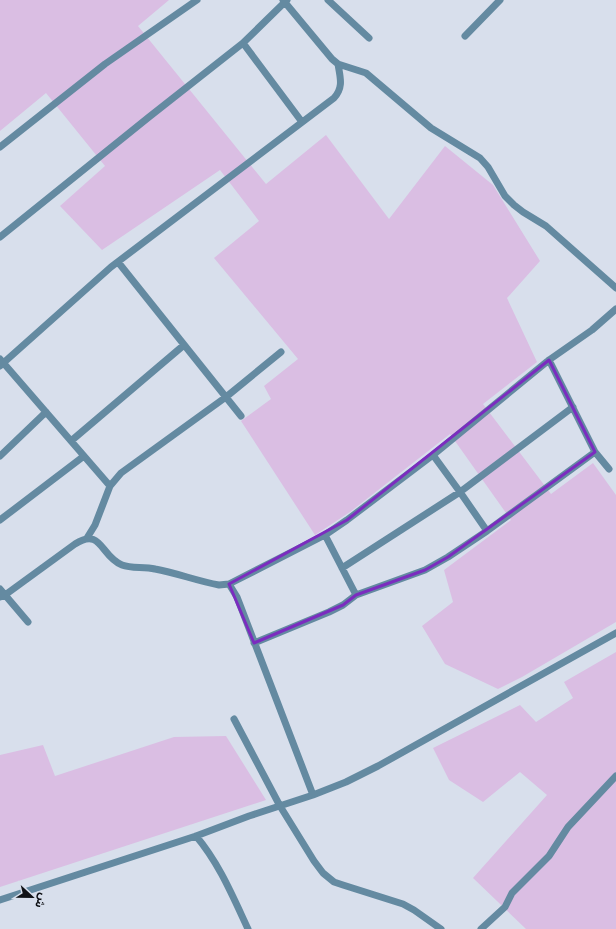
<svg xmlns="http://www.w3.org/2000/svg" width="616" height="929" font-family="Figtree,'Noto Sans Arabic',sans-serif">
<rect width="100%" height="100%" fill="#d8dfec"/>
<path fill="#dabee3" d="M0 0H169L138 26 266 184 326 135 389 219 445 146 493 185 540 261 507 298 537 362 483 404 551 494 593 463 616 495V622L522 677 498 689 445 664 422 626 453 602 444 570 511 520 450 434 350 512 315 535 241 421 271 399 264 386 298 359 214 258 259 221 220 170 102 250 60 206 105 166 46 93 0 131Z
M616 652V929H526L473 878 547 795 520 772 483 802 449 780 433 748 520 705 536 722 573 698 564 682Z
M226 736 266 800 0 887V755L43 745 55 776 174 737Z"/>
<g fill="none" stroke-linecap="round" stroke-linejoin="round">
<path stroke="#648aa1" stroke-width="7" d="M283 0 332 59 338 64 366 73 431 128 480 158 488 167 505 196 514 205 523 212 546 226 616 288
M328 0 369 38
M465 36 500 0
M243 43 302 122
M0 147 105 64 197 0
M0 237 149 117 243 43 287 0
M118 262 241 416
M0 359 110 486
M549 360 595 452 609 469
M0 366 111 267 334 98C344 87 340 77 338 64
M71 441 184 345
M433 455 460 492 487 531
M0 456 46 412
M0 520 84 456
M325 535 356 595
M87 538 95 525 110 486 121 473 226 397 281 352
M342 568 460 492 573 407
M229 584 237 597 313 795
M0 589 28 622
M0 597 5 595 75 544C102 527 100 556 122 565 132 569 144 566 155 569 177 573 197 581 219 585L229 584 325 535 347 520 433 455 549 360 592 330 616 309
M254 643 329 612 343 605 356 595 425 570 448 557 487 531 595 452
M234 719 280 806 314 861 323 873 334 882 343 885 403 904 414 910 441 929
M196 836C219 863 233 897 248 929
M0 900 196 836 249 816 313 795 346 782 378 766 616 633
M481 929 505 907 512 893 549 856 568 827 616 776"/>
</g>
<path fill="none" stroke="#7b2cbf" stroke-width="3" stroke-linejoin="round" d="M549 360 595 452 448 557 425 570 356 595 343 605 254 643 229 584 347 520Z"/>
<g transform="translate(32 897) rotate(112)" stroke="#d8dfec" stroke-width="3" paint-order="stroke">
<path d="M0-3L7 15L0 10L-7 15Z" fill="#0f1115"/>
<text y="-6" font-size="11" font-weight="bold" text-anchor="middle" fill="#0f1115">ش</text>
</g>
</svg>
